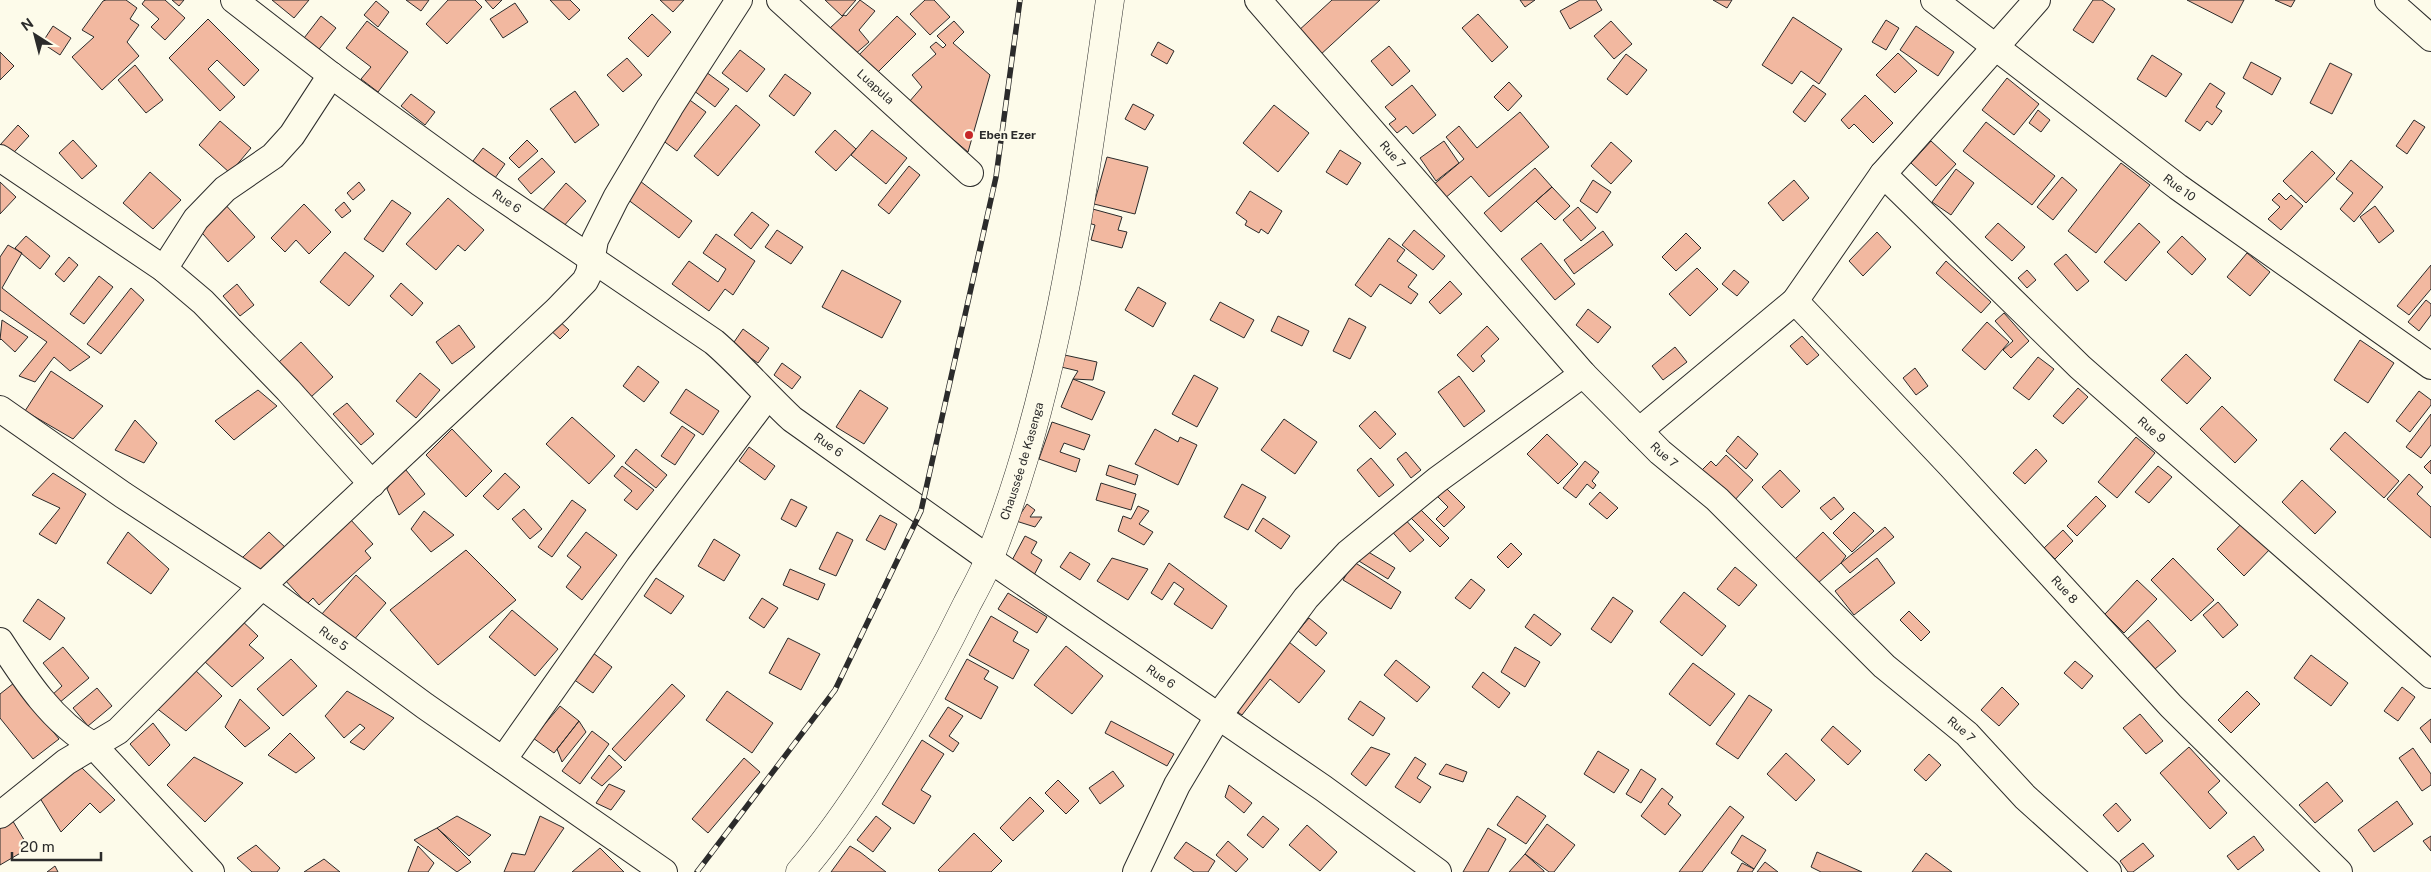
<svg xmlns="http://www.w3.org/2000/svg" width="2431" height="872" font-family="'Public Sans',sans-serif">
<rect width="100%" height="100%" fill="#fdfbea"/>
<path fill="#f2b8a0" stroke="#2b2b2b" d="M106 0H126L137 8 130 19 139 25 127 42 139 56 102 90 72 57 94 37 82 30 103 1Z
M145 0H165L185 18 165 40 151 27 159 19 142 4Z
M172 0H184L179 6Z
M272 0H309L294 18Z
M406 0H429L421 11Z
M448 0H475L482 7 447 44 426 24Z
M485 0H502L493 9Z
M550 0H570L580 10 569 20Z
M660 0H684L673 12Z
M825 0H856L842 16Z
M860 0 875 11 859 30 869 42 854 55 830 28 844 15 846 16Z
M925 0H934L950 17 930 35 910 14Z
M1332 0H1380L1319 56 1297 32Z
M1520 0H1535L1525 7Z
M1580 0H1596L1602 10 1570 29 1560 11Z
M1713 0H1732L1727 8Z
M2093 0H2102L2115 9 2093 43 2073 30Z
M2187 0H2244L2232 23Z
M2275 0H2295L2291 7Z
M376 1 389 12 378 27 364 15Z
M515 3 528 22 503 38 490 19Z
M652 14 671 32 648 57 628 38Z
M1478 14 1508 47 1492 62 1462 28Z
M321 16 336 28 316 53 301 42Z
M897 16 916 34 873 77 855 59Z
M1793 17 1842 49 1819 84 1801 71 1792 84 1762 65Z
M208 19 259 70 244 86 217 60 208 69 235 97 220 111 169 58Z
M1886 20 1899 28 1886 50 1872 42Z
M367 21 408 52 378 92 361 79 371 67 346 48Z
M954 21 964 32 953 43 990 75 968 152 909 102 922 87 912 75 936 54 930 47 936 42 943 48 946 45 937 36Z
M1611 21 1632 44 1614 59 1594 36Z
M53 26 71 38 60 55 42 43Z
M1916 26 1954 52 1938 76 1900 50Z
M1158 42 1174 51 1167 64 1151 55Z
M1389 46 1410 71 1392 86 1371 61Z
M740 50 765 69 747 92 722 73Z
M0 52 14 66 0 80Z
M1898 53 1917 71 1895 93 1876 75Z
M1626 54 1647 70 1627 95 1607 79Z
M2152 55 2182 74 2166 97 2137 79Z
M627 58 642 75 623 92 607 75Z
M2251 62 2281 78 2272 95 2243 78Z
M2330 63 2352 74 2332 114 2310 103Z
M135 65 163 100 146 113 118 80Z
M706 72 729 89 715 107 693 90Z
M785 74 811 93 794 116 769 96Z
M2007 78 2039 104 2014 135 1982 110Z
M1509 82 1522 96 1508 111 1494 97Z
M2210 83 2225 93 2216 107 2222 111 2212 125 2207 121 2200 131 2185 121Z
M1412 85 1436 115 1413 134 1406 126 1397 133 1389 124 1396 119 1385 107Z
M1813 85 1826 94 1805 122 1793 112Z
M575 91 599 125 575 143 550 109Z
M411 94 435 112 425 125 401 106Z
M1865 95 1893 123 1873 143 1854 124 1849 129 1841 120Z
M687 98 706 112 677 151 658 137Z
M1133 104 1154 115 1145 130 1125 119Z
M736 105 760 125 718 176 694 156Z
M1274 105 1309 133 1278 172 1243 143Z
M2038 110 2050 120 2041 132 2029 123Z
M1520 112 1549 147 1489 197 1471 176 1444 199 1432 186 1464 159 1446 137 1459 126 1477 148Z
M2414 120 2425 127 2407 154 2396 146Z
M220 121 251 148 230 173 199 145Z
M1986 122 2055 176 2032 205 1963 151Z
M18 125 29 136 7 160 0 153V145Z
M835 130 856 149 836 171 815 152Z
M872 130 907 158 886 184 851 155Z
M73 140 97 166 82 179 59 153Z
M527 140 538 151 519 168 509 158Z
M1444 141 1459 163 1436 181 1420 158Z
M1931 141 1956 164 1936 186 1911 163Z
M1611 142 1632 161 1611 184 1591 166Z
M483 148 505 164 495 178 473 161Z
M1340 150 1361 163 1347 185 1326 172Z
M2312 151 2335 173 2306 203 2283 181Z
M1107 157 1148 167 1135 214 1094 204Z
M542 158 555 172 531 194 518 179Z
M2351 160 2383 187 2354 222 2340 209 2353 193 2336 179Z
M2121 163 2150 185 2096 253 2068 231Z
M909 166 920 175 889 214 878 205Z
M1535 168 1552 187 1501 232 1484 213Z
M1956 169 1974 183 1951 215 1932 202Z
M150 172 181 200 153 229 123 203Z
M2062 177 2077 190 2053 220 2037 207Z
M1593 180 1611 192 1597 213 1580 201Z
M1794 180 1809 198 1783 221 1768 203Z
M640 181 692 221 679 238 627 199Z
M0 182 16 197 0 214Z
M359 182 365 190 353 200 347 193Z
M566 183 586 201 562 228 542 211Z
M1552 187 1570 206 1555 220 1536 201Z
M1250 191 1282 211 1268 234 1261 229 1259 233 1245 225 1247 221 1236 213Z
M2279 193 2286 200 2291 195 2303 206 2281 230 2268 219 2280 207 2272 200Z
M448 198 484 230 465 251 458 245 436 270 406 244Z
M392 200 411 213 383 252 364 239Z
M222 201 255 237 228 262 195 225Z
M344 202 351 211 342 218 335 210Z
M304 204 331 232 309 254 296 240 285 252 271 238Z
M2375 206 2394 231 2379 243 2360 217Z
M1578 207 1596 228 1581 241 1563 220Z
M1089 208 1122 217 1118 230 1127 232 1122 248 1091 240 1095 225 1085 222Z
M752 212 769 225 751 249 734 235Z
M1998 223 2025 247 2012 261 1985 237Z
M2139 223 2160 242 2126 281 2104 262Z
M777 230 803 247 791 264 765 247Z
M1414 230 1445 256 1433 270 1402 245Z
M1603 231 1613 245 1574 274 1564 260Z
M1877 232 1891 247 1863 276 1849 261Z
M1686 233 1701 248 1676 271 1662 257Z
M716 234 755 261 733 295 725 289 709 311 672 284 689 261 718 282 726 269 703 253Z
M26 236 50 256 40 269 15 248Z
M2182 236 2206 259 2192 275 2167 252Z
M1389 238 1405 250 1397 261 1417 275 1408 287 1418 294 1411 304 1380 284 1371 297 1355 285Z
M1541 243 1575 284 1555 300 1521 259Z
M8 245 22 253 2 288 90 357 70 371 54 357 35 382 19 376 47 342 0 310V257Z
M345 252 374 276 349 306 320 282Z
M2247 253 2270 272 2250 296 2227 277Z
M2066 254 2089 281 2077 291 2054 264Z
M69 257 78 265 64 282 55 274Z
M1946 261 1991 302 1981 313 1936 273Z
M2431 265V289L2409 315 2397 306Z
M1697 268 1718 289 1690 316 1669 294Z
M842 270 901 301 882 338 822 307Z
M1734 270 1749 282 1737 296 1722 284Z
M2027 270 2036 280 2027 288 2018 278Z
M99 276 113 287 84 324 70 314Z
M1450 281 1462 294 1440 314 1429 302Z
M401 283 423 303 412 316 390 296Z
M237 284 254 305 240 316 223 296Z
M1138 287 1166 303 1153 327 1125 310Z
M131 288 144 300 101 354 87 344Z
M2426 300 2431 304V315L2419 331 2408 322Z
M1220 302 1254 320 1244 338 1210 320Z
M1588 309 1611 327 1598 343 1576 325Z
M2004 313 2029 341 2011 358 2003 350 2013 341 1995 321Z
M1278 316 1309 331 1302 346 1271 331Z
M556 318 569 330 560 339 548 328Z
M1349 318 1366 327 1350 359 1333 351Z
M2 320 28 337 15 352 1 339 0 340Z
M1987 322 2009 342 1985 370 1962 350Z
M459 325 475 347 452 364 436 342Z
M1487 326 1499 339 1481 356 1485 361 1473 372 1457 355Z
M743 329 769 348 758 363 732 345Z
M1802 336 1819 355 1807 365 1790 346Z
M2360 340 2394 363 2368 403 2334 380Z
M301 342 333 377 311 397 279 362Z
M1675 347 1687 362 1663 380 1652 366Z
M1060 354 1097 362 1093 380 1073 379 1078 371 1057 366Z
M2186 354 2211 378 2187 404 2161 380Z
M2038 357 2054 369 2029 400 2013 388Z
M782 363 801 377 792 389 774 375Z
M638 366 659 382 644 402 623 386Z
M1915 368 1928 386 1916 395 1903 378Z
M51 371 103 406 73 439 25 411Z
M420 373 440 390 416 418 396 401Z
M1194 375 1218 388 1197 427 1172 414Z
M1459 376 1485 411 1464 427 1438 392Z
M1073 379 1105 392 1092 420 1061 407Z
M2078 388 2088 397 2063 424 2053 416Z
M686 389 719 411 703 435 670 413Z
M258 390 277 406 234 440 215 421Z
M860 390 888 408 864 444 836 427Z
M2419 391 2431 400V405L2410 432 2396 421Z
M347 403 374 434 361 445 333 414Z
M2222 406 2257 440 2235 463 2200 429Z
M1375 411 1396 434 1380 449 1359 426Z
M2431 414V445L2421 458 2406 447Z
M572 417 615 456 589 484 546 444Z
M1284 419 1317 442 1295 474 1261 450Z
M135 420 157 443 144 463 115 450Z
M1052 422 1090 435 1084 450 1064 443 1060 452 1080 459 1076 472 1039 459Z
M682 426 695 435 675 465 661 456Z
M452 429 492 471 466 497 426 455Z
M1155 429 1178 442 1180 437 1197 445 1178 485 1135 464Z
M2345 432 2399 481 2384 498 2330 449Z
M1547 434 1578 464 1558 484 1527 454Z
M1738 436 1758 454 1746 469 1726 451Z
M2136 437 2155 453 2117 498 2098 482Z
M749 447 775 466 765 480 739 461Z
M636 449 667 475 656 488 625 463Z
M2036 449 2047 461 2025 484 2013 473Z
M1406 452 1421 470 1411 478 1397 459Z
M1726 455 1753 480 1733 502 1701 471 1711 461 1716 466Z
M1371 458 1394 485 1379 497 1357 470Z
M2431 460V474L2424 467Z
M1585 461 1599 472 1592 481 1596 485 1593 489 1587 484 1576 498 1563 488Z
M402 465 425 494 399 515 387 489Z
M1109 465 1138 475 1135 485 1106 475Z
M622 466 654 490 637 510 624 500 632 491 614 476Z
M2158 466 2172 477 2149 503 2135 492Z
M1780 470 1800 491 1782 508 1762 487Z
M53 473 86 494 56 544 39 534 60 508 32 495Z
M505 473 520 487 498 510 483 496Z
M2409 474 2423 487 2417 494 2431 507V538L2387 499Z
M2302 480 2336 512 2315 534 2282 502Z
M1101 483 1136 494 1131 510 1096 500Z
M1242 484 1266 497 1248 530 1224 517Z
M1444 486 1465 507 1444 527 1436 519 1448 507 1436 495Z
M1600 492 1618 508 1607 519 1589 504Z
M2096 496 2106 506 2077 536 2067 526Z
M1834 497 1844 509 1831 520 1820 508Z
M791 499 807 507 796 527 781 519Z
M572 500 586 510 552 557 538 547Z
M1027 504 1035 510 1030 517H1042L1035 527 1016 521Z
M1415 504 1449 538 1440 547 1406 513Z
M1138 506 1149 511 1139 524 1153 532 1144 545 1118 531 1123 516 1131 519Z
M524 509 542 529 530 539 512 519Z
M424 511 454 535 431 552 411 529Z
M1854 512 1874 531 1852 552 1833 533Z
M880 515 897 524 885 550 866 540Z
M1402 516 1424 540 1410 552 1389 528Z
M1263 518 1290 536 1281 549 1255 531Z
M350 519 373 544 365 551 371 558 319 605 313 598 307 604 284 579Z
M2246 519 2273 546 2244 576 2217 549Z
M1885 527 1894 537 1850 573 1841 563Z
M2063 530 2073 541 2055 559 2044 548Z
M128 532 169 569 151 594 107 563Z
M269 532 287 549 261 576 242 558Z
M586 532 617 555 582 600 566 587 581 567 567 556Z
M837 532 853 540 836 576 819 569Z
M1823 532 1846 556 1841 563 1818 583 1795 559Z
M1025 536 1037 542 1031 553 1042 560 1033 577 1010 564Z
M714 539 740 555 724 581 698 566Z
M1511 543 1522 554 1508 568 1497 557Z
M1360 547 1395 568 1388 579 1354 558Z
M466 550 516 600 438 665 390 610Z
M1070 552 1090 564 1080 580 1060 567Z
M1112 558 1148 569 1128 600 1097 581Z
M1877 558 1895 583 1854 615 1835 591Z
M2173 558 2214 600 2191 621 2151 580Z
M1354 562 1401 592 1391 609 1343 580Z
M1169 563 1227 606 1212 629 1174 604 1184 589 1174 582 1162 600 1151 593Z
M1735 567 1757 585 1739 606 1717 589Z
M790 569 825 584 818 600 783 585Z
M356 575 386 603 352 642 321 615Z
M656 578 684 596 671 614 644 596Z
M1471 579 1485 590 1470 609 1455 598Z
M2137 580 2157 599 2124 633 2105 614Z
M1684 592 1726 626 1702 656 1660 622Z
M1008 593 1047 617 1037 633 998 609Z
M1613 597 1633 611 1611 643 1591 629Z
M762 598 778 608 764 628 749 618Z
M38 599 65 618 50 640 23 621Z
M2218 602 2238 625 2223 638 2203 615Z
M512 610 558 649 535 676 489 637Z
M1909 611 1930 632 1921 641 1900 620Z
M1534 614 1561 634 1551 646 1525 627Z
M991 616 1018 632 1013 641 1029 650 1013 679 969 655Z
M238 617 258 636 249 645 264 658 232 687 203 660Z
M1309 618 1327 633 1316 646 1298 631Z
M2148 620 2176 651 2155 669 2127 639Z
M788 638 820 654 801 690 769 673Z
M1284 638 1325 671 1299 703 1270 679 1242 715 1229 706Z
M1066 646 1103 676 1072 714 1034 685Z
M63 647 89 678 59 703 52 695 62 686 43 663Z
M1515 647 1540 662 1525 687 1501 672Z
M593 653 612 667 593 693 573 679Z
M2311 655 2348 683 2331 706 2294 678Z
M291 659 317 686 283 716 257 689Z
M967 659 989 671 984 679 998 687 981 719 945 699Z
M1396 660 1430 687 1417 702 1384 675Z
M2075 661 2093 676 2082 689 2064 673Z
M1693 663 1735 694 1710 726 1669 694Z
M192 667 222 696 186 731 155 707Z
M1483 672 1510 693 1499 708 1472 687Z
M14 683 59 739 33 759 0 718V694Z
M672 684 685 696 625 761 612 749Z
M2002 687 2019 704 1999 726 1981 710Z
M2402 687 2415 697 2398 721 2384 711Z
M97 688 112 706 88 726 73 708Z
M347 691 394 718 364 750 350 742 365 728 360 724 344 738 325 716Z
M727 691 773 723 752 753 706 720Z
M2247 691 2260 704 2231 733 2218 720Z
M1749 695 1772 710 1738 759 1716 744Z
M240 699 270 728 245 747 225 727Z
M1360 701 1385 718 1373 736 1348 719Z
M560 706 579 721 554 753 533 738Z
M948 707 963 716 949 736 959 743 953 752 929 736Z
M2140 714 2163 741 2146 754 2123 728Z
M2431 719V743L2420 728Z
M579 721 586 732 562 762 557 749Z
M1111 721 1174 754 1167 766 1105 733Z
M153 723 170 745 149 766 130 744Z
M1833 726 1861 751 1848 765 1821 740Z
M592 731 609 744 580 784 562 771Z
M290 733 315 758 296 773 268 755Z
M922 740 944 754 921 790 931 796 914 824 882 804Z
M1371 747 1390 754 1366 786 1351 774Z
M2189 747 2220 781 2208 792 2227 813 2210 829 2160 773Z
M2413 748 2431 774V785L2422 791 2399 758Z
M1598 751 1629 770 1614 793 1584 774Z
M1786 753 1815 780 1796 801 1767 774Z
M1929 754 1941 765 1926 781 1914 770Z
M609 755 622 767 602 786 591 778Z
M194 757 243 783 205 822 167 785Z
M1415 757 1426 764 1417 778 1431 787 1420 803 1395 787Z
M744 758 760 772 708 833 692 819Z
M1446 764 1467 772 1463 782 1439 774Z
M81 767 115 800 100 813 90 803 61 832 38 795Z
M1641 769 1656 779 1641 803 1626 794Z
M1113 771 1124 786 1100 804 1089 788Z
M1058 780 1079 801 1066 814 1045 793Z
M2327 782 2343 801 2315 823 2299 805Z
M609 784 625 791 611 810 596 803Z
M1229 785 1252 803 1244 813 1225 797Z
M1662 788 1673 797 1668 804 1681 815 1665 835 1641 816Z
M1517 796 1546 816 1526 844 1497 825Z
M1030 797 1044 811 1013 841 1000 828Z
M2397 801 2413 824 2374 852 2358 830Z
M2116 803 2131 820 2118 832 2103 815Z
M1730 806 1744 817 1702 872H1679Z
M8 813 29 848 0 865V819Z
M457 816 491 835 469 856 437 828Z
M540 816 564 828 534 872H504L512 853 525 855Z
M876 816 891 828 873 852 857 840Z
M1263 816 1279 829 1263 848 1247 835Z
M1547 824 1575 845 1554 872H1549L1525 854Z
M1307 825 1337 852 1320 871 1289 845Z
M437 828 471 862 457 872 414 840Z
M1488 828 1506 839 1488 872H1463Z
M974 833 1002 861 991 872H940L938 870Z
M1742 835 1766 850 1754 869 1731 853Z
M2254 836 2264 850 2238 870 2227 856Z
M2431 836V851L2423 841Z
M1228 841 1248 859 1236 872 1216 855Z
M1186 842 1215 861 1208 872H1194L1174 858Z
M2143 843 2154 856 2133 872H2128L2120 861Z
M256 845 280 868 277 872H252L237 858Z
M418 846 434 863 428 872H408Z
M850 846 860 852 886 872H831Z
M600 848 624 872H572Z
M1817 852 1862 872H1821L1811 867Z
M1926 853 1952 872H1912Z
M1525 854 1544 871V872H1509Z
M324 859 340 872H304Z
M1765 862 1778 872H1757Z
M1742 863 1754 869 1752 872H1737Z
M55 866 58 872H47Z"/>
<g fill="none" stroke-linecap="round" stroke-linejoin="round">
<g stroke="#2b2b2b" stroke-width="28">
<g id="minor">
<path id="s1" d="M234 0 331 75 480 183 714 342C742 366 765 394 792 419L989 559 1323 788 1438 872"/>
<path id="s2" d="M780 0 970 173"/>
<path id="s3" d="M1258 0 1583 374 1660 452 1717 499 1884 666 1967 734 2025 797 2108 872"/>
<path id="s4" d="M1934 0 2178 187 2431 366"/>
<path d="M2388 0 2431 38"/>
<path d="M0 158 164 269 203 302 288 390 372 484"/>
<path id="s5" d="M1883 174 2080 367 2431 675"/>
<path d="M164 269 196 219 225 189 273 156 292 135 331 75"/>
<path id="s6" d="M1795 301 1951 466 2171 706 2339 872"/>
<path id="s7" d="M0 409 123 495 262 586 425 706 664 872"/>
<path d="M1639 431 1795 301 1883 174 2037 0"/>
<path d="M0 641C26 681 52 721 94 746L211 872"/>
<path d="M503 760 639 567 767 397"/>
<path d="M0 815 66 762 118 731 262 586 557 310 585 281 589 273 595 240 616 198 670 107 739 0"/>
<path d="M1136 872 1177 785 1219 715 1306 598 1348 553 1437 480 1583 374"/>
</g>
</g>
<g stroke="#2b2b2b" stroke-width="29">
<g id="secondary">
<path id="s8" d="M800 872C838 828 870 778 900 728 924 688 946 647 967 604 975 589 984 573 990 557 1060 380 1083 188 1110 0"/>
</g>
</g>
<use href="#minor" stroke="#fdfbea" stroke-width="26"/>
<use href="#secondary" stroke="#fdfbea" stroke-width="28"/>
<g stroke="#2b2b2b" stroke-width="5.5">
<path id="rail" d="M697 872 835 690 921 511 996 177 1020 0"/>
</g>
<use href="#rail" stroke="#fdfbea" stroke-width="4" stroke-dasharray="11" stroke-linecap="butt"/>
</g>
<circle fill="#c62828" stroke="#fdfbea" stroke-width="2" cx="969" cy="135" r="5"/>
<g text-anchor="middle" stroke-width="4" stroke-linejoin="round" paint-order="stroke">
<g font-size="12" fill="#2b2b2b" stroke="#fdfbea">
<text dy="4" stroke="none"><textPath href="#s2" startOffset="129">Luapula</textPath></text>
<text dy="4" stroke="none"><textPath href="#s3" startOffset="205">Rue 7</textPath></text>
<text dy="4" stroke="none"><textPath href="#s4" startOffset="309">Rue 10</textPath></text>
<text dy="4" stroke="none"><textPath href="#s1" startOffset="339">Rue 6</textPath></text>
<text dy="4" stroke="none"><textPath href="#s5" startOffset="371">Rue 9</textPath></text>
<text dy="4" stroke="none"><textPath href="#s1" startOffset="744">Rue 6</textPath></text>
<text dy="4" stroke="none"><textPath href="#s3" startOffset="610">Rue 7</textPath></text>
<text dy="4" stroke="none"><textPath href="#s8" startOffset="470">Chaussée de Kasenga</textPath></text>
<text dy="4" stroke="none"><textPath href="#s6" startOffset="395">Rue 8</textPath></text>
<text dy="4" stroke="none"><textPath href="#s7" startOffset="405">Rue 5</textPath></text>
<text dy="4" stroke="none"><textPath href="#s1" startOffset="1149">Rue 6</textPath></text>
<text dy="4" stroke="none"><textPath href="#s3" startOffset="1015">Rue 7</textPath></text>
</g>
<g font-size="12" font-weight="bold" fill="#2b2b2b" stroke="#fdfbea" text-anchor="start">
<text x="979" y="139">Eben Ezer</text>
</g>
</g>
<g transform="translate(35 35) rotate(324)" stroke="#fdfbea" stroke-width="4" paint-order="stroke">
<path d="M0-4L9 19L0 12L-9 19Z" fill="#2b2b2b"/>
<text y="-8" font-size="14" font-weight="bold" text-anchor="middle" fill="#2b2b2b">N</text>
</g>
<path d="M12 852v8h89v-8" fill="none" stroke="#2b2b2b" stroke-width="2.5"/>
<text x="20" y="852" font-size="15" fill="#2b2b2b" stroke="#fdfbea" stroke-width="4" paint-order="stroke">20 m</text>
</svg>
